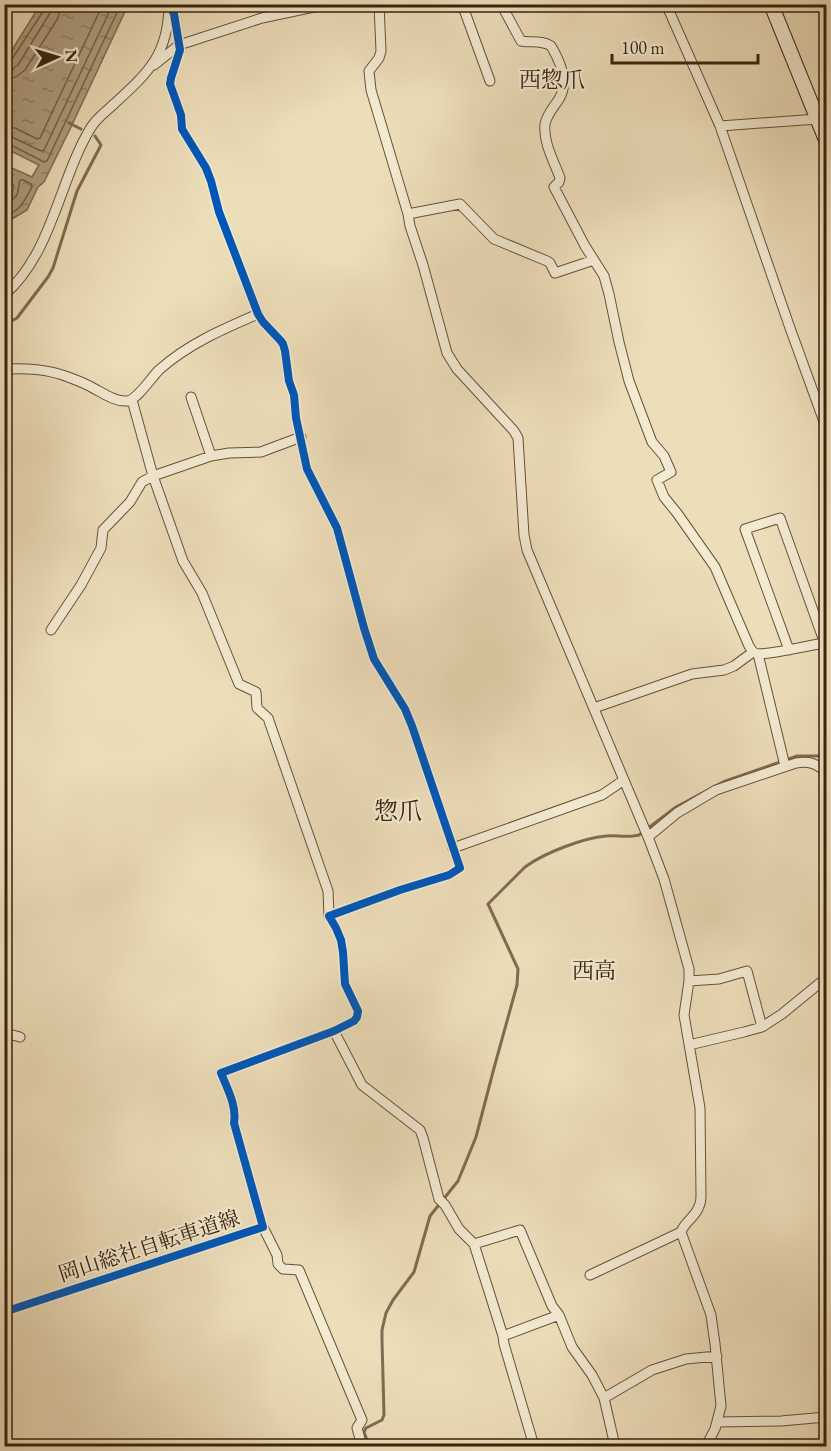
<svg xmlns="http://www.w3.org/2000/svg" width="831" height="1451" font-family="'EB Garamond','Noto Serif JP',serif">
<defs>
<pattern id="water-ripples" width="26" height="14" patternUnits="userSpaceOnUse" patternTransform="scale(1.5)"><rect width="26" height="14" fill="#af9e80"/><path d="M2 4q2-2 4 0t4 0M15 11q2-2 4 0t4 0" fill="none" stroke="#8f8067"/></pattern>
</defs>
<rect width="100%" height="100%" fill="#eddeba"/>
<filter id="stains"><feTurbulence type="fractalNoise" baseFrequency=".00333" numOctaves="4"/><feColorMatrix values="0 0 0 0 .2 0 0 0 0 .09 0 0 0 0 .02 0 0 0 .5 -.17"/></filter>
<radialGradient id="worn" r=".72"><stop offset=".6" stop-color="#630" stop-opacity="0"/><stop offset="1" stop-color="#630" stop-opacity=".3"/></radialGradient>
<path fill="url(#water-ripples)" stroke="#7f6c53" stroke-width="1.5" d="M40 5H128L71 127 44 182 38 187 27 210 7 222 6 216 5 215V196L12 192 14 188 13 184 5 177V165L32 177 39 165 5 148V61Z"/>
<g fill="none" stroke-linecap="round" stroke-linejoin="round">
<path stroke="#746048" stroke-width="1.5" d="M4 63 9 62 12 59 44 10 45 4
M4 70 12 69 18 65 50 13 52 4
M4 79 16 77 25 70 58 18 61 4
M4 127 15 128 37 139 40 138 103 4
M4 136 12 137 41 151 44 150 113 4
M4 143 9 144 44 162 47 161 121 4
M4 201C21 200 17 191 20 180H23L31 184 32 187C24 201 21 211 4 216"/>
<path stroke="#7f6c53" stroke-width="3" d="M69 123 81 129
M4 325 17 318 48 277 53 268 77 191 101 145 95 136
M344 1446 359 1441
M369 1446 364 1432 366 1428 382 1420 384 1415 382 1340V1330L386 1313 393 1300 414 1272 430 1216 458 1181 476 1137 494 1068 517 985 518 969 488 904 525 867C544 853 583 838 606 836 617 835 628 838 639 835L676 807 723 782 797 756H826"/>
<g stroke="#65513a" stroke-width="11">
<path id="street" d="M379 4 381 51 379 58 369 71 371 90 408 214 410 226 423 265 447 353 457 369 514 431 518 438 524 535 527 550 648 837 664 879 689 969V981L684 1015 700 1108 701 1195C701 1199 701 1203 699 1206 696 1217 685 1221 681 1232L711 1315 715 1344 721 1406 715 1429 706 1446
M462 4 490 81
M501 4 521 41C531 43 542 40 551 46 560 61 569 83 559 99 554 107 547 114 545 124 543 143 554 161 560 178L559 182 554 187 585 246 604 276 609 294 619 342 629 381 652 442 664 456 671 472 657 480 664 497 677 513 715 567 749 646 753 652 758 654 785 766
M666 4 720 126 790 328 826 427
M4 11 12 4
M154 65 179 45 262 18 328 4
M720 126 818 119 826 121
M408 214 460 204 494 239 547 261 550 263 555 273 594 260
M4 295C52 254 59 181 90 129 96 118 107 111 115 103 149 72 168 54 169 6
M4 369C27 368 47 369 68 377 76 380 85 383 93 388 103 393 115 402 127 401 137 400 151 378 159 370 188 344 223 329 258 314
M191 397 211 456
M132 400 153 476 183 561 202 593 239 684 256 692 257 708 268 718 328 891 329 916
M51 630 81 585 101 548 103 530 130 502 142 482 153 476 211 456 229 453 261 452 301 437
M789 650 745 529 780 518 825 644
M758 654C781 653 803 646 826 643
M594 708 692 674 724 670 734 666 753 652
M648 837 677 813 716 790 796 763C809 761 816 763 826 772
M453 848 602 795 624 780
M689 981 719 979 747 971 762 1027 782 1014 826 978
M334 1031 362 1085 420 1130 423 1138 439 1199 445 1205 459 1229 474 1244 520 1230 552 1306 559 1315 572 1347 592 1375 604 1398 615 1446
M4 1035 9 1034 20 1037
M689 1045 744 1032 762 1027
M263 1227 277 1255 278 1264 283 1269 299 1270 362 1420 357 1428 362 1446
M474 1244 503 1336
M590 1275 681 1232
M604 1398 652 1370 686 1359 717 1356
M718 1422 781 1421 826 1417
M534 1446 504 1344 503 1336 559 1315"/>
</g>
<g stroke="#38220f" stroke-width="16">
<path id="secondary" d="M771 4 826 140"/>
</g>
<use href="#street" stroke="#f3ead2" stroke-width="9"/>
<use href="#secondary" stroke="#f3ead2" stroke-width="14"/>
<g stroke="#f3ead2" stroke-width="11">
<path id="cycleway" d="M4 1312 263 1227 234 1123C237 1106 227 1088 221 1073L334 1031 354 1021 357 1017 358 1011 345 984 343 952 341 940 336 928 329 916 400 890 449 875 460 868 412 726 405 709 374 659 364 628 337 528 307 469 296 418 294 395 289 381 285 351 283 344 280 340 263 322 258 314 219 212 211 181 206 168 182 129 181 115 170 84 171 78 180 50 174 14 169 4"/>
</g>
<use href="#cycleway" stroke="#0057b8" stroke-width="8"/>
</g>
<g text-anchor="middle" stroke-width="4.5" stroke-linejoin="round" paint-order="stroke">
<g font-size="21" fill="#38220f" stroke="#f3ead2">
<text transform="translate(149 1246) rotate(-18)" y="7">岡山総社自転車道線</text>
</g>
<g font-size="22" fill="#38220f" stroke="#f3ead2">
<text x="552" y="87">西惣爪</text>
<text x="594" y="978">西高</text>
</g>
<g font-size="24" fill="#38220f" stroke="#f3ead2">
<text x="398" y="819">惣爪</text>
</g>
</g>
<rect width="831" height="1451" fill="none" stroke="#eddeba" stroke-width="24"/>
<rect x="6" y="6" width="819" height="1439" fill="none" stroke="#38220f" stroke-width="3"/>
<rect x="12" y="12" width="807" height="1427" fill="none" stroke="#38220f" stroke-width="1.5"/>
<g transform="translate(57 57) rotate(86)" stroke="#f3ead2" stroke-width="4.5" paint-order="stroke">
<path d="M0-4.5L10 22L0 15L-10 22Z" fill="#38220f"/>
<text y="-9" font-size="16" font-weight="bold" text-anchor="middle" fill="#38220f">N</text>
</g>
<path d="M612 54v9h146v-9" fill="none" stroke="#38220f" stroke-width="3"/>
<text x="621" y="54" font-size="18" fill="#38220f" stroke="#f3ead2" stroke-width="4.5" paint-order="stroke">100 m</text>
<rect width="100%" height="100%" filter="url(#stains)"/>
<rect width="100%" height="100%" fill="url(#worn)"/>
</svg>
